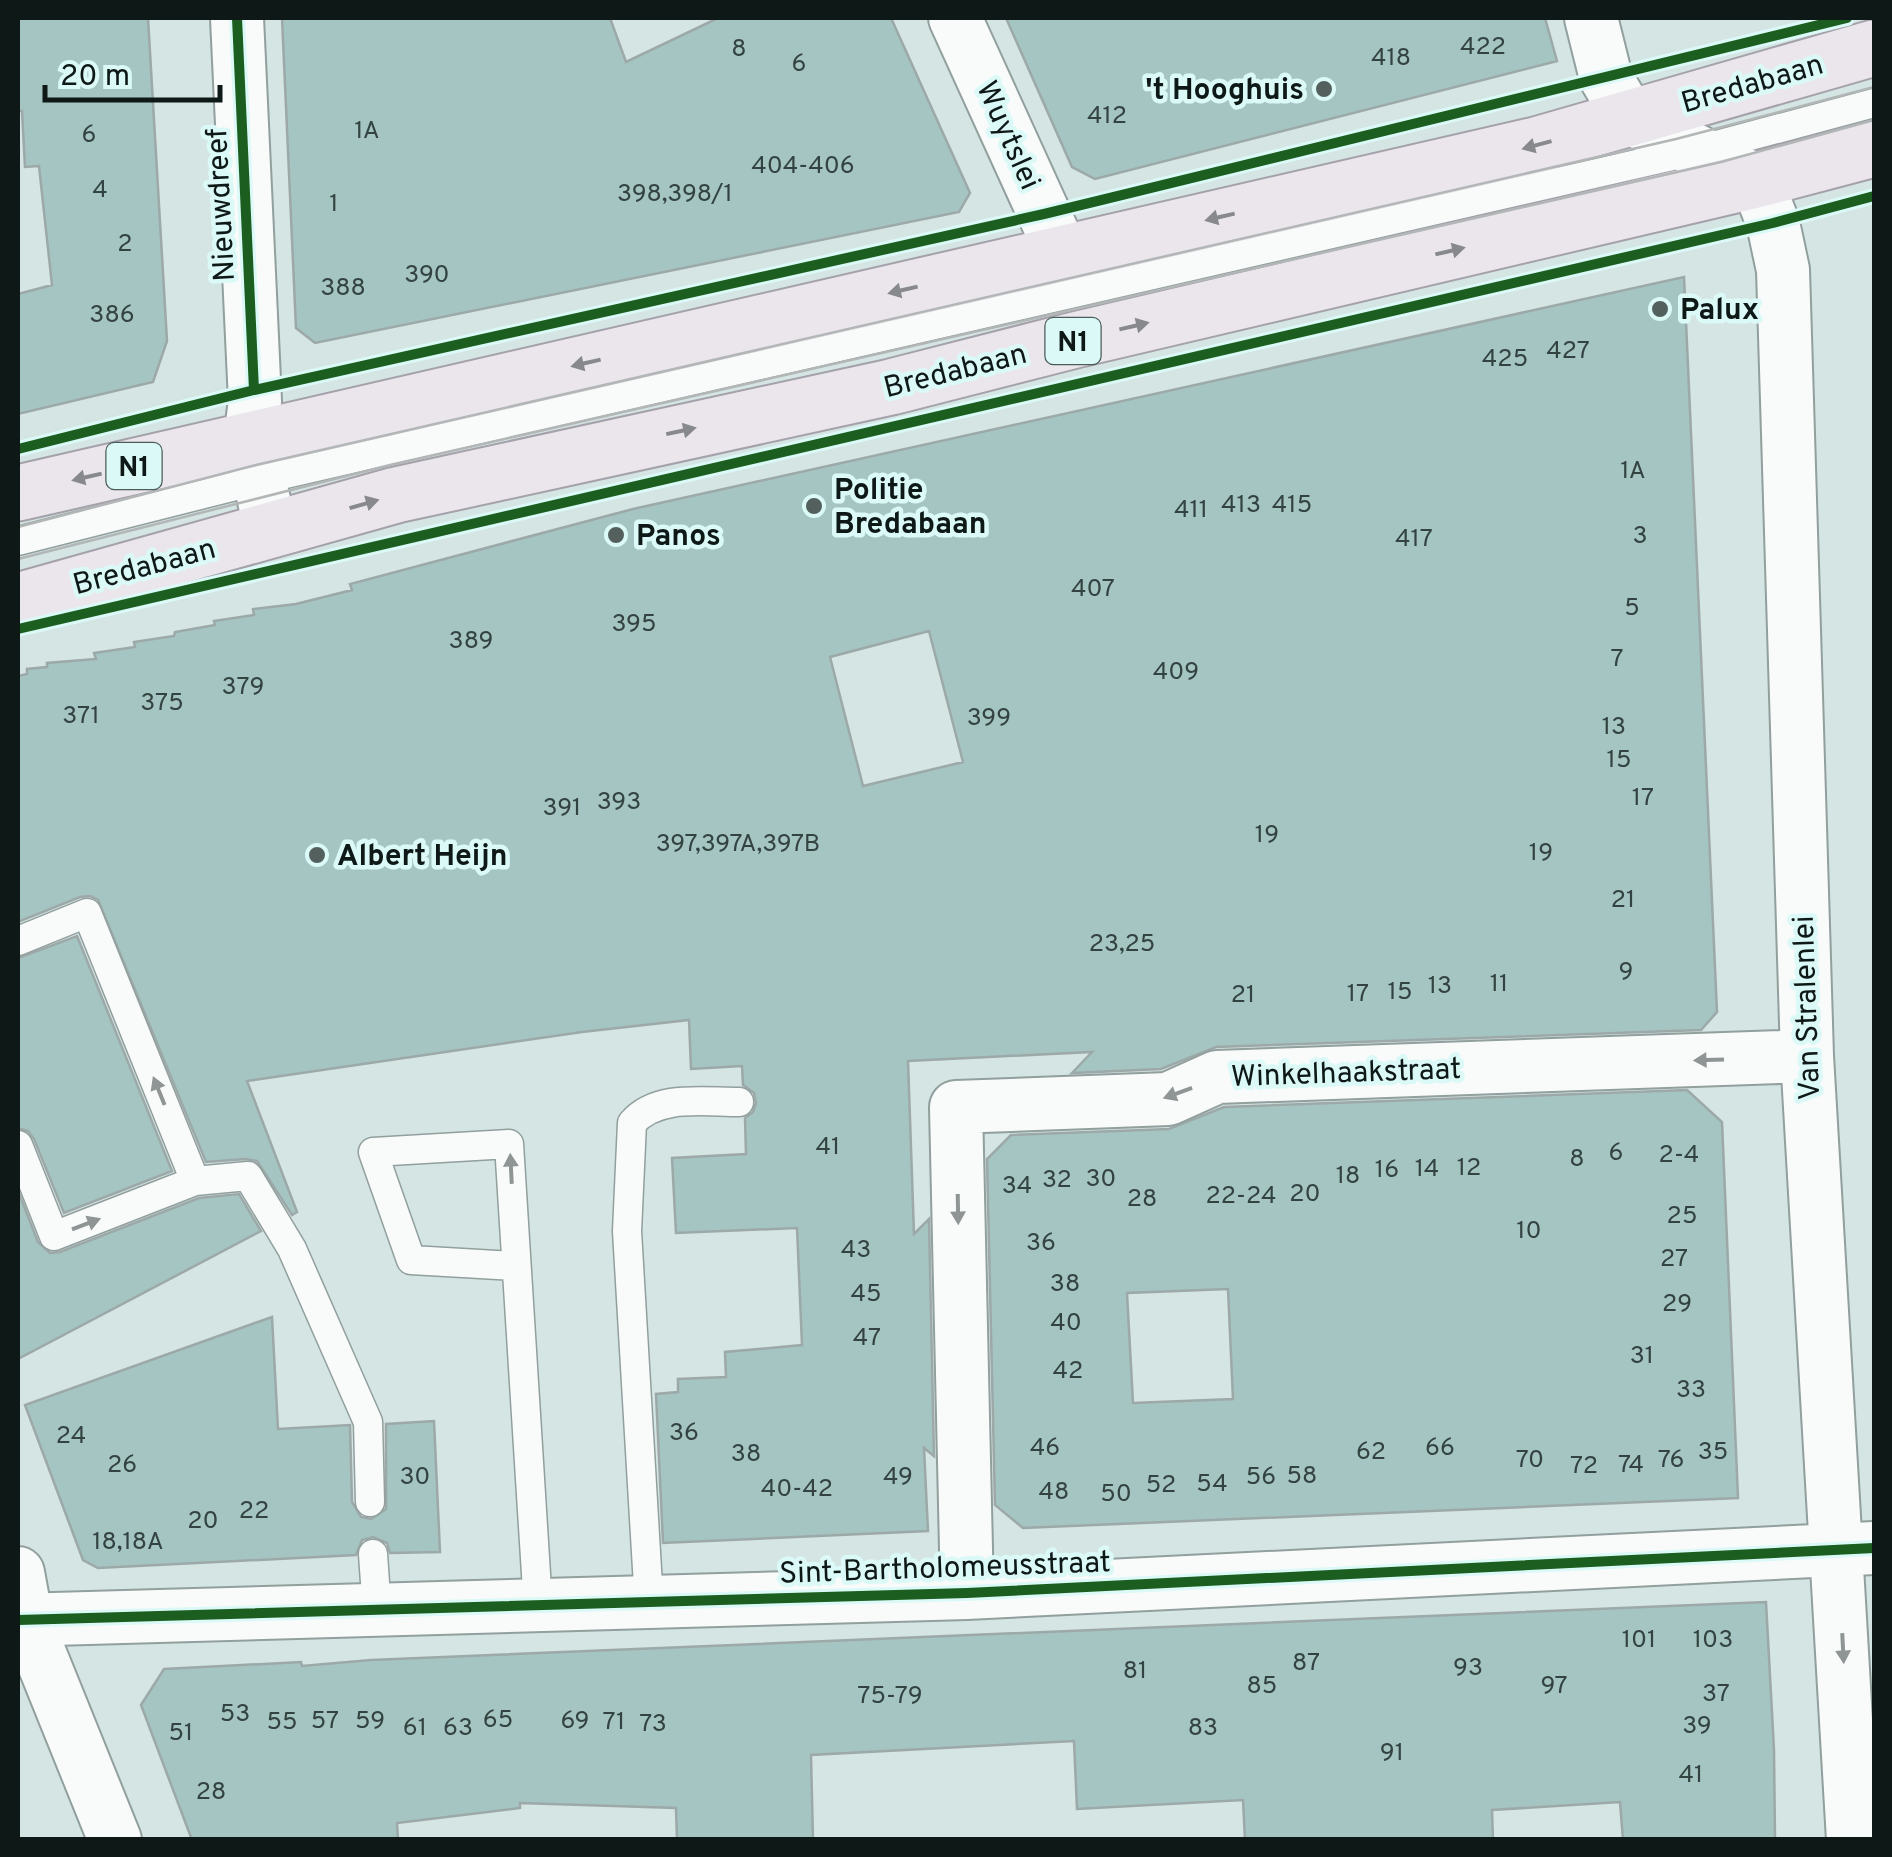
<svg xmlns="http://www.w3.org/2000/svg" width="1892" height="1857" font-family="Overpass,sans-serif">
<rect width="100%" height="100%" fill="#d4e5e3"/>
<path fill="#a5c5c2" stroke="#9ca9a8" stroke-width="2.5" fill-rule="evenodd" d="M18 18H148L167 341 153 382 18 414V294L52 285 39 166 25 167 22 111H18Z
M282 18H610L626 62 718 18H891L970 193 959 212 315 343 296 328Z
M1006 18H1545L1557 61 1095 179 1072 167Z
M1684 277 1717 1012 1701 1030 1216 1047 1161 1069 1072 1073 1092 1052 908 1061 914 1234 929 1219 934 1456 924 1448 928 1531 663 1543 656 1394 678 1392V1379L726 1377 725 1352 802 1345 797 1228 676 1233 672 1158 746 1154 745 1118 753 1112 756 1103 754 1093 743 1085 742 1066 691 1069 689 1020 582 1032 247 1081 297 1212 292 1215 257 1161 246 1159 206 1162 98 900 90 896 80 897 18 922V676L27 674V669L47 667V663L96 659 94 653 135 647 134 642 174 636 175 632 215 625 214 621 254 615 253 609 296 604 352 590 350 584 633 509ZM929 631 963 762 863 786 830 657Z
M77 936 172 1171 64 1213 34 1139 28 1131 18 1128V958Z
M1687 1090 1722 1122 1738 1498 1023 1528 995 1505 987 1159 1011 1135 1169 1129 1224 1107ZM1228 1289 1233 1399 1133 1403 1127 1293Z
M18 1191 38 1242 50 1253 60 1252 199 1198 239 1194 261 1231 18 1359Z
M272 1317 278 1429 350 1425 352 1502 361 1517 371 1519 386 1509V1424L434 1421 440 1552 390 1553 387 1543 373 1537 362 1540 356 1555 98 1568 83 1560 25 1405Z
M1766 1602 1774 1750 1775 1840H1623L1620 1802 1492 1810 1493 1840H1245L1243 1800 1077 1809 1074 1741 811 1755 813 1840H677L676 1808 520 1803V1808L397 1823 398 1840H192L141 1705 164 1669 301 1662 302 1666 371 1660Z"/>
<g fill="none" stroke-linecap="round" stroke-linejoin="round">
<g stroke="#919f9d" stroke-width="31">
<path id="service" d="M18 541 259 480 1698 150 1874 103
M18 941 87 913 195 1181
M18 1145 54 1236 195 1181 248 1176 292 1249 368 1422 370 1502
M516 1266 411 1260 373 1152 509 1144 538 1606
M373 1554 377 1611
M649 1603 627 1231 632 1123C657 1094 703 1102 739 1102"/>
</g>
<g stroke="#919f9d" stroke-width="56">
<path id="minor" d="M237 18 255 401 250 439 271 531
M955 18 1062 253
M1591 18 1606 78 1630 118 1756 180 1773 223 1783 270 1807 1056 1853 1840
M18 1573 27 1622 115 1840
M967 1593 956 1107 1168 1099 1217 1077 1807 1056
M18 1620 967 1593 1874 1548"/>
</g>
<g stroke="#a4a1aa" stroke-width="59">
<path id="primary" d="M18 493 1536 145 1874 48
M18 601 396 495 891 387 1075 340 1756 180 1874 149"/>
</g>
<use href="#service" stroke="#f9fbfb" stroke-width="28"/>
<use href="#minor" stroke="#f9fbfb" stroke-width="52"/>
<use href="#primary" stroke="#eae6ec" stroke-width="55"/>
<path stroke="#b2b6b6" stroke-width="2.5" d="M18 527 256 465 1676 139 1874 87
M18 559 390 465 1721 162 1874 120"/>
<g stroke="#dbf9f6" stroke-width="16">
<path id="cycleway" d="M237 18 254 390
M18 449 254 390 1044 214 1847 18
M18 629 1773 223 1874 196
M18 1620 967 1593 1874 1548"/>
</g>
<use href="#cycleway" stroke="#1b5e20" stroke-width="10"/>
</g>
<defs><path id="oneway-solid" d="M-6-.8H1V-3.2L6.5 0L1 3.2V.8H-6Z" transform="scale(2.5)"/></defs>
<g fill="#87898c">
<use href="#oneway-solid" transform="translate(1537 145) rotate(165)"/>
<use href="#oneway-solid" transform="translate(1220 217) rotate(167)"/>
<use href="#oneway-solid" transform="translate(1450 251) rotate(-13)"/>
<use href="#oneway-solid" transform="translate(903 290) rotate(167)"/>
<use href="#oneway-solid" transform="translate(1134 326) rotate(-13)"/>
<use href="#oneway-solid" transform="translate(586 363) rotate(167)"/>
<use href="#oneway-solid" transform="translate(681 431) rotate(-12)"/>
<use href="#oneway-solid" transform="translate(87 477) rotate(167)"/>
<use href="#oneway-solid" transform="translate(364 504) rotate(-16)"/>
</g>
<g fill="#8f9594">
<use href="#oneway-solid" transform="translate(1709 1060) rotate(178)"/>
<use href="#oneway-solid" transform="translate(159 1091) rotate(-112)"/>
<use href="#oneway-solid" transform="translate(1178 1093) rotate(160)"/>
<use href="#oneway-solid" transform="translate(511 1169) rotate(-93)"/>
<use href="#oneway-solid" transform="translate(958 1209) rotate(89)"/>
<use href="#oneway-solid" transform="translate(86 1224) rotate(-21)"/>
<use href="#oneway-solid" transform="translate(1843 1648) rotate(87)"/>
</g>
<g fill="#53605e" stroke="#dbf9f6" stroke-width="4">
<circle cx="1324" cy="89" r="10"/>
<circle cx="1660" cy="309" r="10"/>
<circle cx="814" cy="506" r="10"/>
<circle cx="616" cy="535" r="10"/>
<circle cx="317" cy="855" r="10"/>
</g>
<g text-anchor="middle" stroke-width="9" stroke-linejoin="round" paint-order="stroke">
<g font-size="25" fill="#334342">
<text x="1483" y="54">422</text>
<text x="739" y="56">8</text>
<text x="1391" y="65">418</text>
<text x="799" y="71">6</text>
<text x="1107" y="123">412</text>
<text x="367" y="138">1A</text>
<text x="89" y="142">6</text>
<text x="803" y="173">404-406</text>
<text x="100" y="197">4</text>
<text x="675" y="201">398,398/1</text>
<text x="334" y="211">1</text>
<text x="125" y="251">2</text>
<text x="427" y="282">390</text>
<text x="343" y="295">388</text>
<text x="112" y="322">386</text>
<text x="1568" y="358">427</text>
<text x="1505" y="366">425</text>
<text x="1633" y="478">1A</text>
<text x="1241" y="512">413</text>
<text x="1292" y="512">415</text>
<text x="1191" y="517">411</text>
<text x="1640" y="543">3</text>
<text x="1414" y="546">417</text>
<text x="1093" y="596">407</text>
<text x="1632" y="615">5</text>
<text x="634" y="631">395</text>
<text x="471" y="648">389</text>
<text x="1617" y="666">7</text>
<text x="1176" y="679">409</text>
<text x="243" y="694">379</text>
<text x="162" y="710">375</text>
<text x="81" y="723">371</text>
<text x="989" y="725">399</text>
<text x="1614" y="734">13</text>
<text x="1619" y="767">15</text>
<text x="1643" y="805">17</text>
<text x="619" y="809">393</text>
<text x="562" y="815">391</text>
<text x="1267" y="842">19</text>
<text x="738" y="851">397,397A,397B</text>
<text x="1541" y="860">19</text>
<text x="1623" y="907">21</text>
<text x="1122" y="951">23,25</text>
<text x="1626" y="979">9</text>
<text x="1499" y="991">11</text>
<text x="1440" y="993">13</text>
<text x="1400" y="999">15</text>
<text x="1358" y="1001">17</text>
<text x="1243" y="1002">21</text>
<text x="828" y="1154">41</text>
<text x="1616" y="1160">6</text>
<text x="1679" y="1162">2-4</text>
<text x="1577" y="1166">8</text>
<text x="1469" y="1175">12</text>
<text x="1427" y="1176">14</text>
<text x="1387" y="1177">16</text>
<text x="1348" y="1183">18</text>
<text x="1101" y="1186">30</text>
<text x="1057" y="1187">32</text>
<text x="1017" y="1193">34</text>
<text x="1305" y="1201">20</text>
<text x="1241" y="1203">22-24</text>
<text x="1142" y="1206">28</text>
<text x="1682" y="1223">25</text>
<text x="1529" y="1238">10</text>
<text x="1041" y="1250">36</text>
<text x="856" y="1257">43</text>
<text x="1674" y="1266">27</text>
<text x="1065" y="1291">38</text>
<text x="866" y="1301">45</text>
<text x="1677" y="1311">29</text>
<text x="1066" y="1330">40</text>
<text x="867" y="1345">47</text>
<text x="1642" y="1363">31</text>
<text x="1068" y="1378">42</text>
<text x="1691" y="1397">33</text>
<text x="684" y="1440">36</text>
<text x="71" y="1443">24</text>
<text x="1045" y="1455">46</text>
<text x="1440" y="1455">66</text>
<text x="1371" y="1459">62</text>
<text x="1713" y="1459">35</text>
<text x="746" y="1461">38</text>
<text x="1530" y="1467">70</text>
<text x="1671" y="1467">76</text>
<text x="122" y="1472">26</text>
<text x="1631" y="1472">74</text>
<text x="1584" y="1473">72</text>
<text x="1302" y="1483">58</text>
<text x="415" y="1484">30</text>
<text x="898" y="1484">49</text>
<text x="1261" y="1484">56</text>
<text x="1212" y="1491">54</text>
<text x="1161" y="1492">52</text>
<text x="797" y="1496">40-42</text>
<text x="1054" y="1499">48</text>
<text x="1116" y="1501">50</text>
<text x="254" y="1518">22</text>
<text x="203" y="1528">20</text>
<text x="128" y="1549">18,18A</text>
<text x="1639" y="1647">101</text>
<text x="1713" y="1647">103</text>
<text x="1306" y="1670">87</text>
<text x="1468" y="1675">93</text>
<text x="1135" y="1678">81</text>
<text x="1262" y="1693">85</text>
<text x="1554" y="1693">97</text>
<text x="1716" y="1701">37</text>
<text x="890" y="1703">75-79</text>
<text x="235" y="1721">53</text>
<text x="498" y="1727">65</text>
<text x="325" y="1728">57</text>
<text x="370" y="1728">59</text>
<text x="575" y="1728">69</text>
<text x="282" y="1729">55</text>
<text x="614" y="1729">71</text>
<text x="653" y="1731">73</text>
<text x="1697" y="1733">39</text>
<text x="415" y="1735">61</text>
<text x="458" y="1735">63</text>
<text x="1203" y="1735">83</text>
<text x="181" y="1740">51</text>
<text x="1392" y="1760">91</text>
<text x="1691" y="1782">41</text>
<text x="211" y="1799">28</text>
</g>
<g fill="#dbf9f6" stroke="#4b5c5a" stroke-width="2.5">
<rect x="1045.5" y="318" width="55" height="46" rx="8"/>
<rect x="106.5" y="443" width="55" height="46" rx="8"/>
</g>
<g font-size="28" font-weight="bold" fill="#0d1817">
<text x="1073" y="351">N1</text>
<text x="134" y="476">N1</text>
</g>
<g font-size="30" fill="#0d1817" stroke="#dbf9f6">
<text transform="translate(1752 83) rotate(-16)" y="10">Bredabaan</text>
<text transform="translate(1009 135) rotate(66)" y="10">Wuytslei</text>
<text transform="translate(220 205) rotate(-93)" y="10">Nieuwdreef</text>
<text transform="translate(955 370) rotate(-14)" y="10">Bredabaan</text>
<text transform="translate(144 566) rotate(-15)" y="10">Bredabaan</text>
<text transform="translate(1806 1008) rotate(-92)" y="10">Van Stralenlei</text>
<text transform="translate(1346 1072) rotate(-2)" y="10">Winkelhaakstraat</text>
<text transform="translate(945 1567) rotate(-2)" y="10">Sint-Bartholomeusstraat</text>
</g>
<g font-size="30" font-weight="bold" fill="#0d1817" stroke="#dbf9f6" text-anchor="start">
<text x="1304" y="99" text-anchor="end">'t Hooghuis</text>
<text x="1680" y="319">Palux</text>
<text x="834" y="499">Politie<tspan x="834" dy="34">Bredabaan</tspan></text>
<text x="636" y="545">Panos</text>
<text x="337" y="865">Albert Heijn</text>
</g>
</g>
<rect width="1892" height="1857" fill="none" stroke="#0d1817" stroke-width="40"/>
<path d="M45 85v15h175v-15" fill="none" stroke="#0d1817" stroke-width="5"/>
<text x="60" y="85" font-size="30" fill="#0d1817" stroke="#dbf9f6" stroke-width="8" paint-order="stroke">20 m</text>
</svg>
